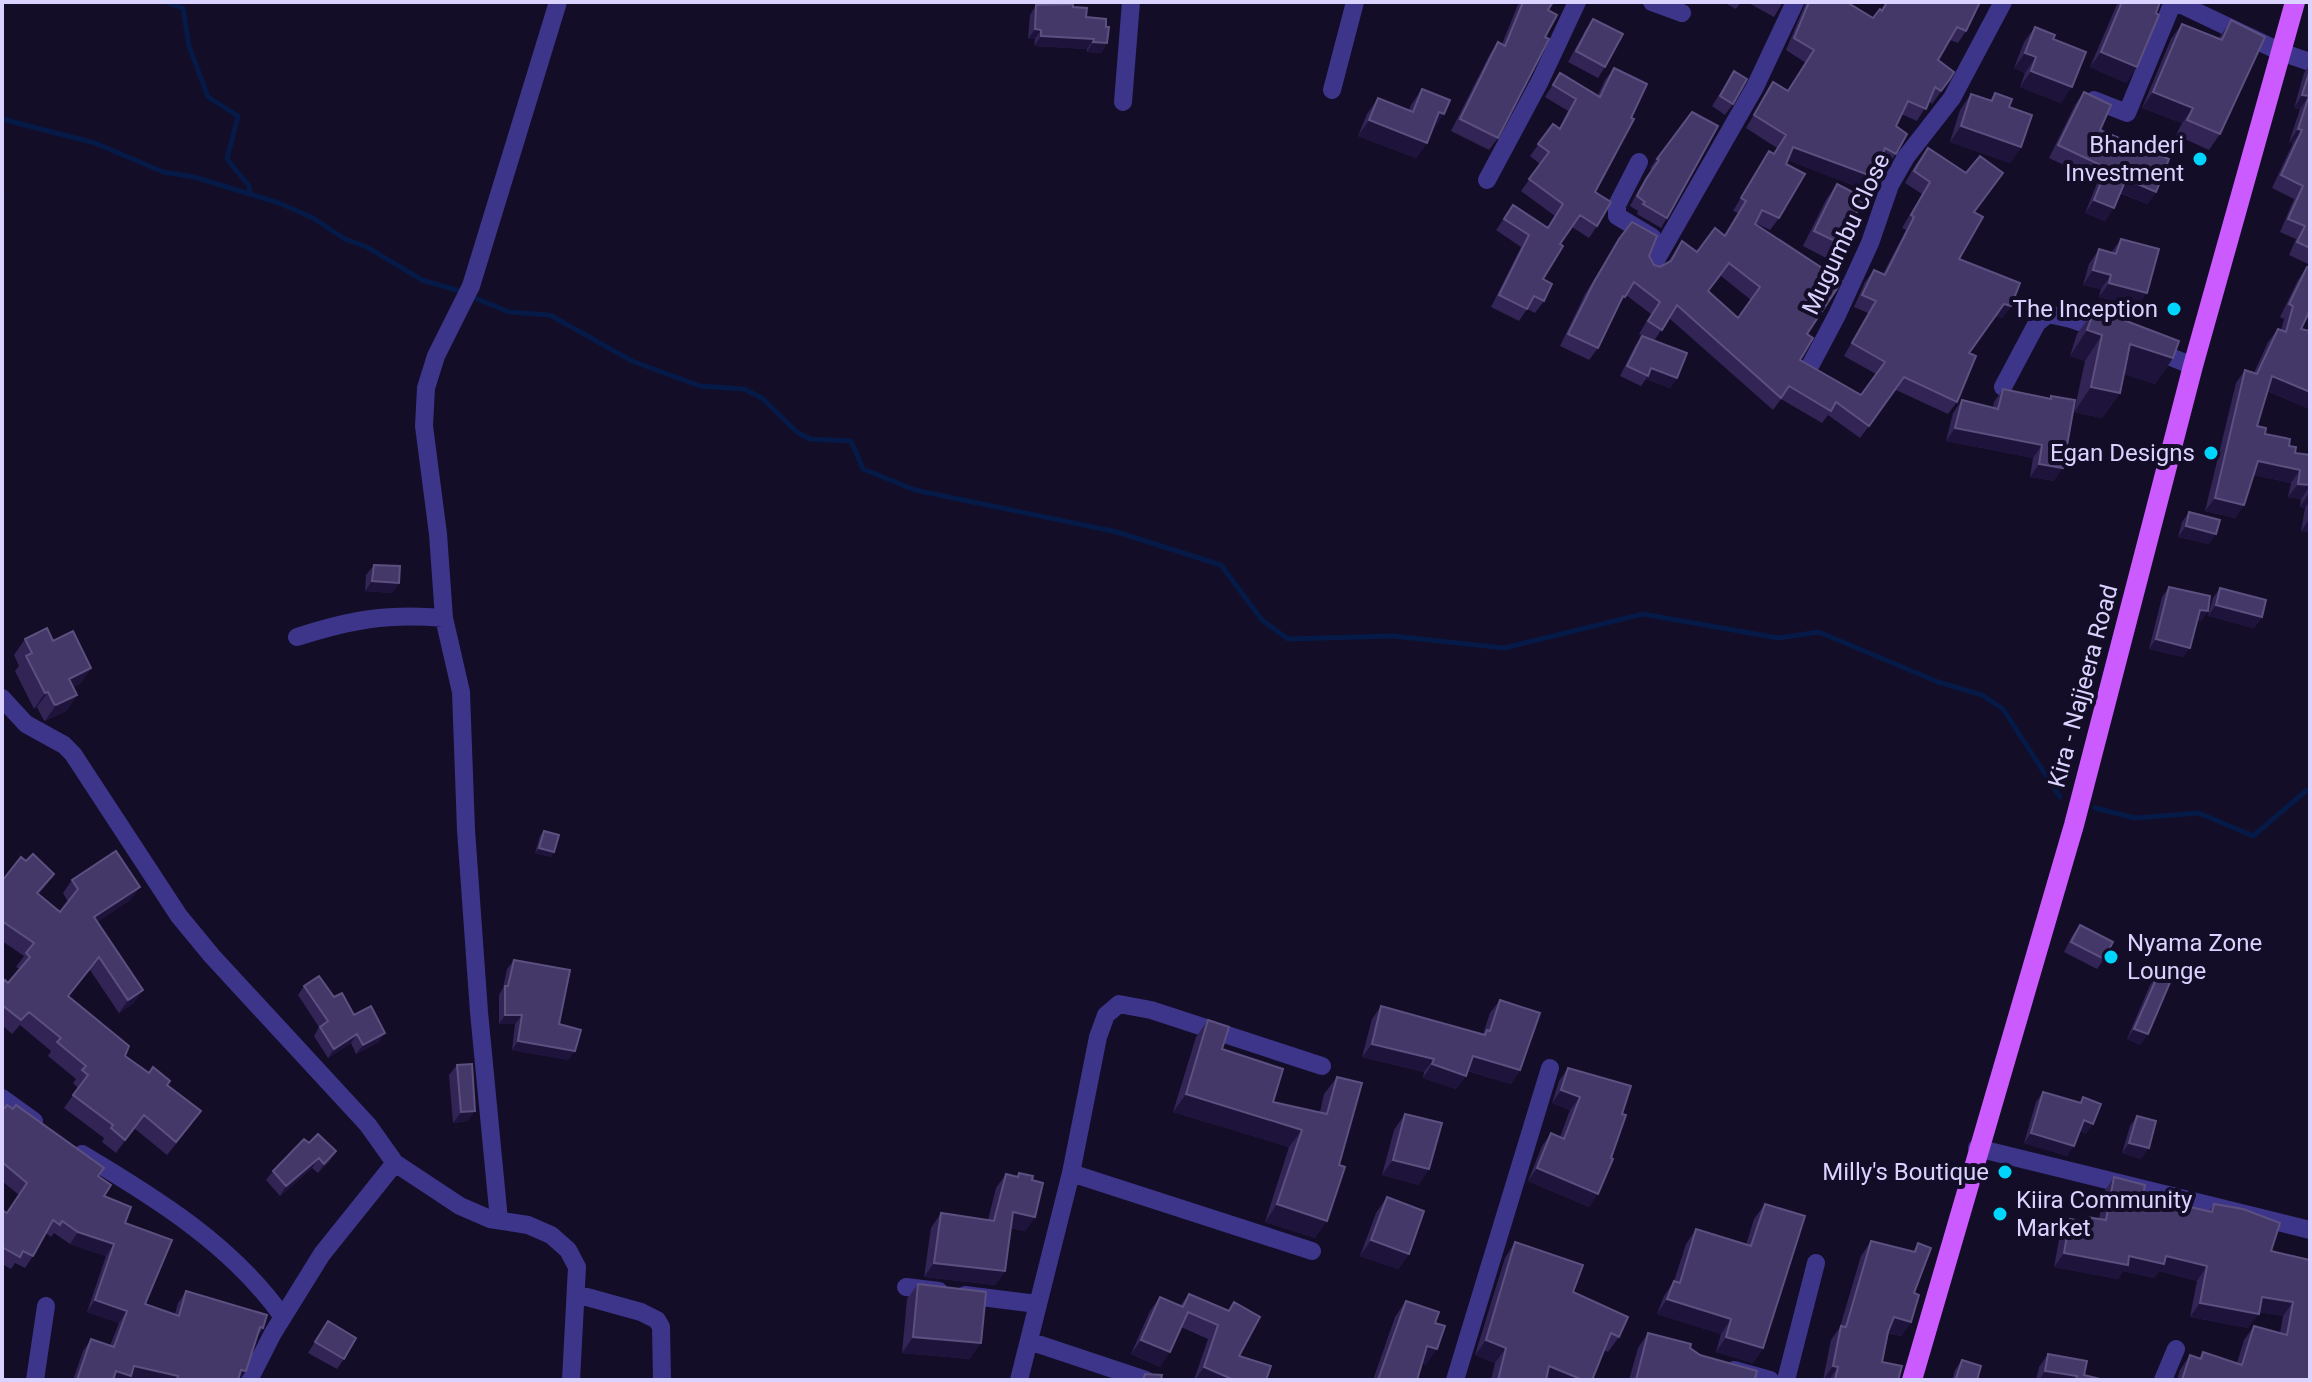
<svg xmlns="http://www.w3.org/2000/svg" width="2312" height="1382" font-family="Roboto,sans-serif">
<rect width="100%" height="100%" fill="#130d27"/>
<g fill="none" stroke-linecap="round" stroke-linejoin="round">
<path stroke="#061a47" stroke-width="5" d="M166 2 183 8 189 46 208 97 238 116 227 159 249 186 250 194
M2 119 95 143 163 172 194 177 279 203 313 218 345 239 367 247 422 280 456 290 509 312 550 315 632 361 700 386 744 389 762 398 797 432 810 439 851 441 863 469 915 490 1117 532 1221 565 1262 620 1288 639 1393 636 1504 648 1643 614 1778 638 1819 632 1938 682 1982 695 2003 709 2060 797
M2 192V198
M2095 808 2135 818 2199 813 2253 836 2307 790 2310 791"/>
<path stroke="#3d3589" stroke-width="18" d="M1652 2 1682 13
M2176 2 2281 52 2310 62
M1332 90 1355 2
M2094 100 2127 113 2173 2
M1123 102 1131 2
M1639 162 1617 205V216L1652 237
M1487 180 1540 81 1577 2
M1652 267 1755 87 1795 2
M2151 349 2193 366
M1810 366 1837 315 1870 243 1890 185 1906 157 1952 98 2003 2
M2003 387 2037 323 2048 314 2071 319 2105 331
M444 618 438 534 424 426 426 388 436 356 471 286 558 2
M297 637C350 620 387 613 444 618L461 692 466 830 479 1012 499 1220
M2 698 26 724 64 745 73 754 179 916 212 956 368 1125 395 1163 460 1206 490 1219 528 1225 551 1235 568 1250 577 1267 571 1380
M2 1098 34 1121
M1977 1148 2310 1230
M82 1154C156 1198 232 1245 283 1317
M1071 1173 1312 1251
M906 1287 939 1291
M576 1294 641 1312 657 1320 661 1327 662 1380
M965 1295 1037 1304
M1029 1341 1146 1380
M1734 1370 1770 1380
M35 1380 46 1306
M249 1380 273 1333 322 1254 395 1163
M1019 1380 1071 1173 1098 1037 1106 1015 1119 1004 1151 1010 1322 1066
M1455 1380 1550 1068
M1786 1380 1816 1263
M2163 1380 2176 1349"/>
<path stroke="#cb5aff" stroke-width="20" d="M1912 1380 2074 825 2193 366 2295 2"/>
</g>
<path fill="#322556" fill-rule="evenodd" d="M1519 2H1553L1548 10 1545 37 1498 138 1489 150 1451 131 1490 54 1498 42 1502 44Z
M1723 2H1741L1736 9Z
M1747 2H1783L1774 17Z
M1806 2H1851L1850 4 1873 18 1881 10 1886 2H1980L1966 31 1958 43 1950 40 1938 60 1950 79 1932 104 1929 101 1917 121 1901 114 1896 126V154L1887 166 1880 162 1865 190 1788 160 1786 164 1779 218 1770 230 1755 223 1807 334 1800 360 1861 395 1876 374 1844 356 1868 313 1854 307 1865 282 1874 270 1883 274 1906 230 1902 228 1922 194 1905 183 1916 164 1928 148 1966 173H2003L1974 212 1959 259 2011 306 2002 318 1996 316 1970 353 1957 402 1948 414 1896 390 1860 438 1828 415 1822 423 1781 399 1773 410 1669 318 1654 341 1677 378 1670 388 1646 379 1641 386 1620 376 1635 346 1642 336 1645 337 1639 334 1651 314 1626 295 1617 308 1598 348 1589 360 1560 346 1585 294 1619 239 1649 256 1654 265 1660 267 1668 262 1682 241 1697 252 1724 235 1738 213 1733 211 1761 164 1769 151 1773 154 1777 148 1746 128 1773 82 1788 91 1806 63 1786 50ZM1721 276 1751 300 1738 318 1708 291Z
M2118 2H2160L2137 67 2126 83 2090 67Z
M1036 5 1073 7 1086 17 1106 27 1107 43 1101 53 1087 52V49L1034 46 1035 39H1028L1030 15Z
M1593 19 1605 67 1598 78 1568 62 1586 29Z
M2231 20 2220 134 2209 150 2176 135 2182 123 2142 108 2171 39 2182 24 2219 38Z
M2035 27 2053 39 2061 103 2020 87 2025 73 2014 68 2024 42Z
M2310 64V265L2289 255 2296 239 2280 232 2294 199 2272 188 2293 143 2289 142 2300 109 2294 108 2304 73Z
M1614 68 1595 192 1597 226 1589 238 1572 227 1560 244 1543 279 1544 301 1535 313 1527 309 1519 321 1491 307 1521 247 1496 230 1513 205 1547 227 1555 216 1521 191 1540 164 1530 156 1553 124 1559 128 1568 111 1545 97 1560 73 1598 95 1605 80Z
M1734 71 1733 104 1725 115 1712 106Z
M1422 89 1444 114 1432 129 1427 143 1416 158 1358 136 1367 114 1378 98 1409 110 1411 105Z
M2084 92 2100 130 2156 192 2147 204 2120 193 2105 221 2085 213 2098 181 2049 158 2075 105Z
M1995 93 2009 107 2021 147 2010 163 1950 142 1960 110 1971 94 1990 100Z
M1692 112 1667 218 1661 228 1637 214 1638 211 1630 206 1639 189 1652 170 1650 168Z
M1837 184 1841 244 1830 260 1803 246 1826 200Z
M2121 239 2137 307 2099 297 2101 289 2083 285 2089 264 2099 249 2111 253Z
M2307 267 2301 329 2310 331V409L2267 391 2257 426 2265 434 2289 446 2295 453 2310 455V533L2301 531 2305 508 2300 507 2301 499 2288 497 2291 483 2254 475 2244 505 2235 518 2205 511 2236 383 2245 370 2254 373 2268 342 2278 329 2281 330 2284 319 2280 317 2298 280Z
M2095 309 2173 358 2155 384 2124 374 2120 393 2102 418 2074 412 2085 361 2070 356 2077 334Z
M2003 389 2049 399 2051 396 2054 481 2030 477 2033 458 1946 441 1953 413 1962 400 1993 407 1994 402Z
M2189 512 2209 544 2178 537 2182 522Z
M374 565 399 583 392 593 365 591 366 575Z
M2169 587 2208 611 2201 621 2197 620 2183 657 2149 649 2162 597Z
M2220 588 2262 617 2254 628 2208 616 2213 598Z
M25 639 53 641 91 668 80 684 73 687 77 695 66 711 45 721 43 719 37 707 34 709 15 671 19 666 14 655Z
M544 831 554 852 551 857 535 853 540 836Z
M72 880 140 887 130 900 97 922 134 1003 119 1013 90 970 69 996 125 1056 168 1085 192 1124 167 1155 134 1128 116 1153 102 1142 104 1138 64 1108 78 1088 73 1083 76 1079 48 1056 51 1051 20 1025 12 1034 2 1025V984L8 983 20 969 16 967 24 956 2 941V881L45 887 38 895 60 912 68 902 63 893Z
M2080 925 2104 959 2097 969 2064 952 2072 936Z
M514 960 559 1024 569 1060 512 1050 515 1024H499V995L503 988 507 969Z
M2158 975 2148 1034 2140 1045 2127 1039 2150 985Z
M304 986 334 997 354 1015 379 1042 356 1054 351 1043 328 1058 314 1036 319 1027 298 995Z
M1500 1000 1520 1070 1511 1084 1468 1071 1466 1076 1456 1089 1423 1078 1424 1072 1362 1057 1372 1019 1381 1006 1483 1034 1490 1013Z
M1208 1020 1222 1049 1273 1102 1320 1112 1324 1094 1337 1077 1339 1165 1315 1238 1265 1222 1289 1147 1173 1112 1196 1037Z
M457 1065 468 1121 453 1123 449 1075Z
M1568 1068 1631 1086 1589 1207 1528 1181 1542 1146 1551 1133 1560 1137 1570 1110 1552 1103 1559 1081Z
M2043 1092 2079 1103 2083 1097 2086 1134 2080 1131 2067 1156 2024 1143 2036 1102Z
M2 1106 98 1176 104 1196 125 1223 145 1304 175 1314 178 1303 186 1291 263 1328 256 1339 246 1371 240 1380H134L129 1379 128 1380H73L83 1351 91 1339 110 1346 119 1323 87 1312 106 1256 70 1244 54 1233 51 1237 46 1233 33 1256 25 1268 15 1263 11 1269 2 1264V1210L7 1213 19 1195 2 1181Z
M1405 1114 1419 1185 1382 1175 1394 1130Z
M2137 1116 2141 1159 2122 1153 2130 1126Z
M304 1139 330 1161 318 1173 312 1168 280 1196 266 1180 273 1171Z
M1019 1173 1032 1180 1035 1217 1025 1231 1010 1228 1005 1271 995 1285 924 1277 931 1228 941 1213 988 1220 996 1188 1006 1174 1016 1177Z
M2114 1177 2143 1196 2209 1211 2214 1204 2271 1251 2310 1260V1380H2177L2180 1370 2190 1355 2199 1358 2203 1352 2237 1363 2244 1340 2254 1326 2280 1333 2283 1316 2259 1312 2248 1328 2190 1317 2197 1281 2159 1271 2154 1278 2123 1271 2118 1279 2054 1267 2060 1234 2070 1219 2083 1222 2086 1217 2099 1219 2104 1192Z
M1387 1197 1409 1254 1398 1269 1360 1256 1376 1213Z
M1765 1204 1763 1348 1753 1363 1716 1352 1721 1334 1657 1314 1664 1296 1674 1281 1686 1244 1696 1229 1746 1245 1754 1219Z
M1871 1241 1913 1252 1918 1243 1911 1322 1901 1336 1888 1333 1882 1362 1898 1380H1823L1831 1340 1840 1327 1861 1256Z
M1515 1242 1573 1292 1619 1337 1608 1352 1604 1350 1592 1380H1491L1495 1363 1475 1355 1505 1258Z
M918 1284 970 1359 902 1353 907 1299Z
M1189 1294 1228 1311 1234 1302 1239 1356 1266 1380H1194L1208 1339 1181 1327 1160 1367 1131 1354 1150 1311 1160 1297 1180 1306Z
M1406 1301 1435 1323 1426 1365 1422 1363 1417 1380H1373L1395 1317Z
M328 1321 344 1359 337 1369 308 1353Z
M1648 1333 1690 1348 1700 1355 1759 1380H1629L1638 1348Z
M2048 1354 2084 1375 2104 1380H2036L2039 1367Z
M1962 1360 1977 1380H1952L1955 1370Z"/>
<path fill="#1e143b" d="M1035 29 1041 30 1035 39H1028Z
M1041 36 1094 39 1087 49 1034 46Z
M1093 42 1107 43 1101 53 1087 52Z
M2101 52 2137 67 2126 83 2090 67Z
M2025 53 2036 57 2025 73 2014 68Z
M2031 71 2072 87 2061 103 2020 87Z
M2153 92 2193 108 2182 123 2142 108Z
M2302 95 2309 96 2300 109 2294 108Z
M1439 112 1444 114 1433 130 1428 128Z
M1369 120 1427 143 1416 158 1358 136Z
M1961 126 2021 147 2010 163 1950 142Z
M2298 129 2302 130 2293 143 2289 142Z
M1793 147 1874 177 1865 190 1785 159Z
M2126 179 2156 192 2147 204 2117 191Z
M2094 200 2114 208 2105 221 2085 213Z
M2093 270 2111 275 2101 289 2083 285Z
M2109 283 2147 293 2137 307 2099 297Z
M2004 304 2011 306 2002 318 1996 316Z
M2087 330 2102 335 2085 361 2070 356Z
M2130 344 2173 358 2155 384 2112 370Z
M1651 368 1677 378 1670 388 1646 379Z
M2272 376 2310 392V409L2263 389Z
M2091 387 2120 393 2102 418 2074 412Z
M1955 428 2042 445 2033 458 1946 441Z
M2258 461 2300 470 2291 483 2249 474Z
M2039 464 2063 468 2054 481 2030 477Z
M2298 484 2310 486 2301 499 2288 497Z
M2309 493 2310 494V501L2305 508 2300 507Z
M2215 498 2244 505 2235 518 2205 511Z
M2310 518V533L2301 531Z
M2186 526 2216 534 2209 544 2178 537Z
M372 581 399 583 392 593 365 591Z
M2216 605 2262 617 2254 628 2208 616Z
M2200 610 2208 611 2201 621 2193 619Z
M2156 639 2190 648 2183 657 2149 649Z
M91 668 80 684 58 695 69 679Z
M48 692 37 707 34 709 45 693Z
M77 695 66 711 45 721 56 705Z
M539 848 554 852 551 857 535 853Z
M54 874 45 887 27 907 37 893Z
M140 887 130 900 85 930 94 917Z
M143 990 134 1003 119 1013 128 1000Z
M505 1015H522L515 1024H499Z
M2134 1029 2148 1034 2140 1045 2127 1039Z
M385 1033 379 1042 356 1054 363 1045Z
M357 1034 351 1043 328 1058 334 1049Z
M518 1041 575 1051 569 1060 512 1050Z
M1372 1044 1434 1059 1424 1072 1362 1057Z
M1473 1056 1520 1070 1511 1084 1463 1069Z
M1432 1064 1466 1076 1456 1089 1423 1078Z
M1561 1090 1580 1097 1570 1110 1552 1103Z
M1186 1094 1302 1130 1289 1147 1173 1112Z
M475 1111 468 1121 453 1123 461 1112Z
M2084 1120 2093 1124 2086 1134 2077 1130Z
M2031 1133 2074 1146 2067 1156 2024 1143Z
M2129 1143 2149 1148 2141 1159 2122 1153Z
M336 1151 330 1161 318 1173 324 1164Z
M319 1158 312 1168 280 1196 286 1186Z
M1393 1160 1429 1169 1419 1185 1382 1175Z
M1537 1168 1598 1194 1589 1207 1528 1181Z
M1277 1204 1327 1221 1315 1238 1265 1222Z
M1013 1212 1035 1217 1025 1231 1003 1226Z
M78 1232 114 1244 106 1256 70 1244Z
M1371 1240 1409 1254 1398 1269 1360 1256Z
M2064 1253 2166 1256 2207 1266 2197 1281 2159 1271 2154 1278 2123 1271 2118 1279 2054 1267Z
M934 1263 1005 1271 995 1285 924 1277Z
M2262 1297 2293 1302 2283 1316 2252 1311Z
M1667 1299 1731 1319 1721 1334 1657 1314Z
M95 1300 127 1311 119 1323 87 1312Z
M2200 1303 2259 1314 2248 1328 2190 1317Z
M1894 1317 1911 1322 1901 1336 1884 1331Z
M913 1337 981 1343 970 1359 902 1353Z
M1726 1337 1763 1348 1753 1363 1716 1352Z
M1141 1340 1170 1352 1160 1367 1131 1354Z
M1486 1340 1506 1348 1495 1363 1475 1355Z
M1427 1346 1437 1349 1426 1365 1416 1361Z
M134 1366 178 1376 175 1380H134L129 1379 128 1380H110L116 1371Z
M1549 1366 1583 1380H1539Z
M1833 1366 1838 1367 1829 1380H1823Z
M1204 1367 1234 1380H1195Z
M241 1370 246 1371 240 1380H234Z
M2045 1371 2077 1376 2074 1380H2039Z"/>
<path fill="#443868" stroke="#5c5080" stroke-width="2" fill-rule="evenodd" d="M1523 2H1553L1548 10 1557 15 1545 37 1549 39 1498 138 1460 119 1498 42 1505 46Z
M1809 2H1851L1850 4 1873 18 1880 9 1882 11 1887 2H1980L1966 31 1957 27 1938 60 1954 72 1950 79 1941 91 1935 87 1926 109 1908 101 1896 126 1907 134 1896 154 1885 148 1874 177 1793 147 1786 164 1805 174 1779 218 1762 210 1755 224 1842 281 1807 334 1813 338 1800 360 1861 395 1885 362 1852 343 1876 301 1862 295 1874 270 1885 275 1914 217 1911 215 1930 182 1914 171 1928 148 1966 173 1980 156 2003 173 1974 212 1983 217 1959 259 2020 283 2011 306 2004 304 1969 353 1976 356 1957 402 1904 377 1869 426 1836 402 1831 411 1789 386 1781 398 1677 305 1662 330 1648 321 1660 302 1634 282 1625 297 1623 296 1598 348 1568 334 1594 282 1619 239 1632 222 1657 236 1649 256 1654 265 1660 267 1671 261 1682 241 1697 252 1715 228 1725 236 1746 201 1741 198 1769 151 1774 154 1786 135 1754 115 1773 82 1788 91 1814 50 1794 38ZM1729 263 1760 287 1738 318 1708 291Z
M2122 2H2160L2156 13 2159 15 2137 67 2101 52Z
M1073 4V7L1087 8 1086 17 1106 19V27H1109L1107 43 1093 42 1094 39 1041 36V30L1035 29 1036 5Z
M1593 19 1623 34 1605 67 1576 51Z
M2231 20 2265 37 2220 134 2187 120 2193 108 2153 92 2182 24 2222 40Z
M2035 27 2055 35 2053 39 2086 52 2072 87 2031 71 2036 57 2025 53Z
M1614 68 1647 84 1631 118 1634 119 1595 192 1611 202 1597 226 1580 215 1560 244 1563 246 1543 279 1552 284 1544 301 1534 296 1527 309 1499 295 1529 235 1504 219 1513 205 1548 228 1563 204 1529 179 1549 152 1538 144 1553 124 1560 129 1576 99 1553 85 1560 73 1600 97Z
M2310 70V248L2297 242 2305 226 2288 219 2303 186 2281 175 2302 130 2298 129 2309 96 2302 95Z
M1734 71 1747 79 1733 104 1720 96Z
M1422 89 1450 100 1444 114 1439 112 1427 143 1369 120 1378 98 1413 112Z
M2084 92 2111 105 2100 130 2169 159 2156 192 2126 179 2114 208 2094 200 2107 168 2058 145Z
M1995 93 2012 99 2009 107 2032 115 2021 147 1961 126 1971 94 1992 101Z
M1692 112 1718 126 1667 218 1643 204 1645 202 1637 196 1646 179 1659 160 1657 159Z
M1837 184 1864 198 1841 244 1814 231Z
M2121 239 2159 249 2147 293 2109 283 2111 275 2093 270 2099 249 2116 254Z
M2307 267 2310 268V310L2301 329 2310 331V392L2272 376 2257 426 2266 428 2265 434 2290 439 2289 446 2296 447 2295 453 2310 455V485L2298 484 2300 470 2258 461 2244 505 2215 498 2245 370 2257 374 2278 329 2286 332 2293 306 2289 304Z
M2095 309 2179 341 2173 358 2130 344 2120 393 2091 387 2102 335 2087 330Z
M1642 336 1687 353 1677 378 1651 368 1648 376 1627 366Z
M2003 389 2051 399V396L2075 400 2063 468 2039 464 2042 445 1955 428 1962 400 1998 409Z
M2189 512 2220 520 2216 534 2186 526Z
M374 565 400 566 399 583 372 581Z
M2169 587 2210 596 2208 611 2200 610 2190 648 2156 639Z
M2220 588 2266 600 2262 617 2216 605Z
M47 628 53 641 73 631 91 668 69 679 77 695 56 705 54 704 48 692 45 693 26 656 32 653 25 639Z
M544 831 559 835 554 852 539 848Z
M116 851 140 887 94 917 143 990 128 1000 99 957 68 996 129 1046 125 1056 149 1073 153 1067 170 1081 167 1085 201 1111 176 1142 144 1115 125 1140 111 1128 113 1125 73 1095 88 1075 82 1070 86 1066 57 1042 61 1038 29 1012 21 1020 2 1005V984L5 980 8 983 30 957 26 953 34 943 2 921V881L21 857 26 861 33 854 54 874 37 893 60 912 78 889 72 880Z
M2080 925 2113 942 2104 959 2071 942Z
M514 960 570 970 559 1024 581 1030 575 1051 518 1041 522 1015H505V986H508Z
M2158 975 2171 980 2148 1034 2134 1029Z
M319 976 334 997 342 993 354 1015 371 1006 385 1033 363 1045 357 1034 334 1049 320 1027 328 1021 304 986Z
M1500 1000 1540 1013 1520 1070 1473 1056 1466 1076 1432 1064 1434 1059 1372 1044 1381 1006 1485 1035 1487 1030 1490 1031Z
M1208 1020 1229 1027 1222 1049 1283 1069 1273 1102 1327 1114 1337 1077 1362 1083 1339 1165 1345 1167 1327 1221 1277 1204 1302 1130 1186 1094Z
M472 1064 475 1111 461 1112 457 1065Z
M1568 1068 1631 1086 1622 1114 1626 1115 1611 1158 1613 1159 1598 1194 1537 1168 1551 1133 1564 1139 1580 1097 1561 1090Z
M2043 1092 2081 1103 2083 1097 2101 1104 2093 1124 2084 1120 2074 1146 2031 1133Z
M7 1105 13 1109 16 1105 104 1168 98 1176 111 1185 104 1196 131 1207 125 1223 172 1240 145 1304 179 1316 186 1291 267 1315 263 1328 260 1327 246 1371 241 1370 238 1380H177L178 1376 134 1366 131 1376 116 1371 113 1380H77L91 1339 114 1347 127 1311 95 1300 114 1244 78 1232 62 1221 60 1225 53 1220 33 1256 23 1251 20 1257 2 1247V1210L7 1213 27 1183 2 1162V1106L5 1108Z
M1405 1114 1442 1123 1429 1169 1393 1160Z
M2137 1116 2156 1121 2149 1148 2129 1143Z
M318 1134 336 1151 324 1164 319 1158 286 1186 273 1171 304 1139 309 1143Z
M1019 1173 1033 1176 1032 1180 1043 1183 1035 1217 1013 1212 1005 1271 934 1263 941 1213 994 1221 1006 1174 1018 1177Z
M2114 1177 2145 1185 2143 1196 2212 1212 2214 1204 2243 1209 2280 1223 2271 1251 2310 1260V1380H2182L2190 1355 2201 1359 2203 1352 2242 1365 2254 1326 2287 1335 2293 1302 2262 1297 2259 1314 2200 1303 2207 1266 2166 1256 2164 1264 2129 1256 2128 1265 2064 1253 2070 1219 2086 1222V1217L2106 1220Z
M1387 1197 1424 1211 1409 1254 1371 1240Z
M1765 1204 1805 1216 1763 1348 1726 1337 1731 1319 1667 1299 1674 1281 1680 1283 1696 1229 1751 1246Z
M1871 1241 1915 1252 1918 1243 1931 1248 1914 1293 1919 1295 1911 1322 1894 1317 1888 1332 1882 1362 1902 1366 1898 1380H1835L1838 1367 1833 1366 1841 1326 1846 1327Z
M1515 1242 1583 1265 1573 1292 1628 1317 1619 1337 1611 1333 1592 1380H1583L1549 1366 1546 1380H1498L1506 1348 1486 1340Z
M918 1284 986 1292 981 1343 913 1337Z
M1189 1294 1229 1311 1234 1302 1260 1317 1239 1356 1271 1366 1266 1380H1234L1204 1367 1218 1325 1188 1312 1170 1352 1141 1340 1160 1297 1183 1307Z
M1406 1301 1439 1312 1435 1323 1445 1326 1437 1349 1427 1346 1417 1380H1378Z
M328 1321 356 1338 344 1359 315 1342Z
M1648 1333 1691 1344 1690 1348 1700 1355 1757 1371 1755 1378 1759 1379V1380H1636Z
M2048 1354 2087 1361 2084 1375 2104 1380H2076L2077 1376 2045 1371Z
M1962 1360 1981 1366 1977 1380H1961L1956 1378Z
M1145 1374 1162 1375 1161 1380H1143Z"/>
<g fill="#00d5fe" stroke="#130d27" stroke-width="3">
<circle cx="2200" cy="159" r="8"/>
<circle cx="2174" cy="309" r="8"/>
<circle cx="2211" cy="453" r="8"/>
<circle cx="2111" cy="957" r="8"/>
<circle cx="2005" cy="1172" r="8"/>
<circle cx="2000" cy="1214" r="8"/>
</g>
<g text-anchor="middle" stroke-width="8" stroke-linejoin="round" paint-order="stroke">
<g font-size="24" fill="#dbd3ff" stroke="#130d27" text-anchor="end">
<text x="2184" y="153">Bhanderi<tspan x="2184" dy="28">Investment</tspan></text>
<text x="2158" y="317">The Inception</text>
<text x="2195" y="461">Egan Designs</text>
<text x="2127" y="951" text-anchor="start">Nyama Zone<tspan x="2127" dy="28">Lounge</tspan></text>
<text x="1989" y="1180">Milly's Boutique</text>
<text x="2016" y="1208" text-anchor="start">Kiira Community<tspan x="2016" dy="28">Market</tspan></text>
</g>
<g font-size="24" fill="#dbd3ff" stroke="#130d27">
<text transform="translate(1846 234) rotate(-65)" y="8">Mugumbu Close</text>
<text transform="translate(2083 686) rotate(-75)" y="8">Kira - Najjeera Road</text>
</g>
</g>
<rect width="2312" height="1382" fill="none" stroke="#dbd3ff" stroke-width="8"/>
</svg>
